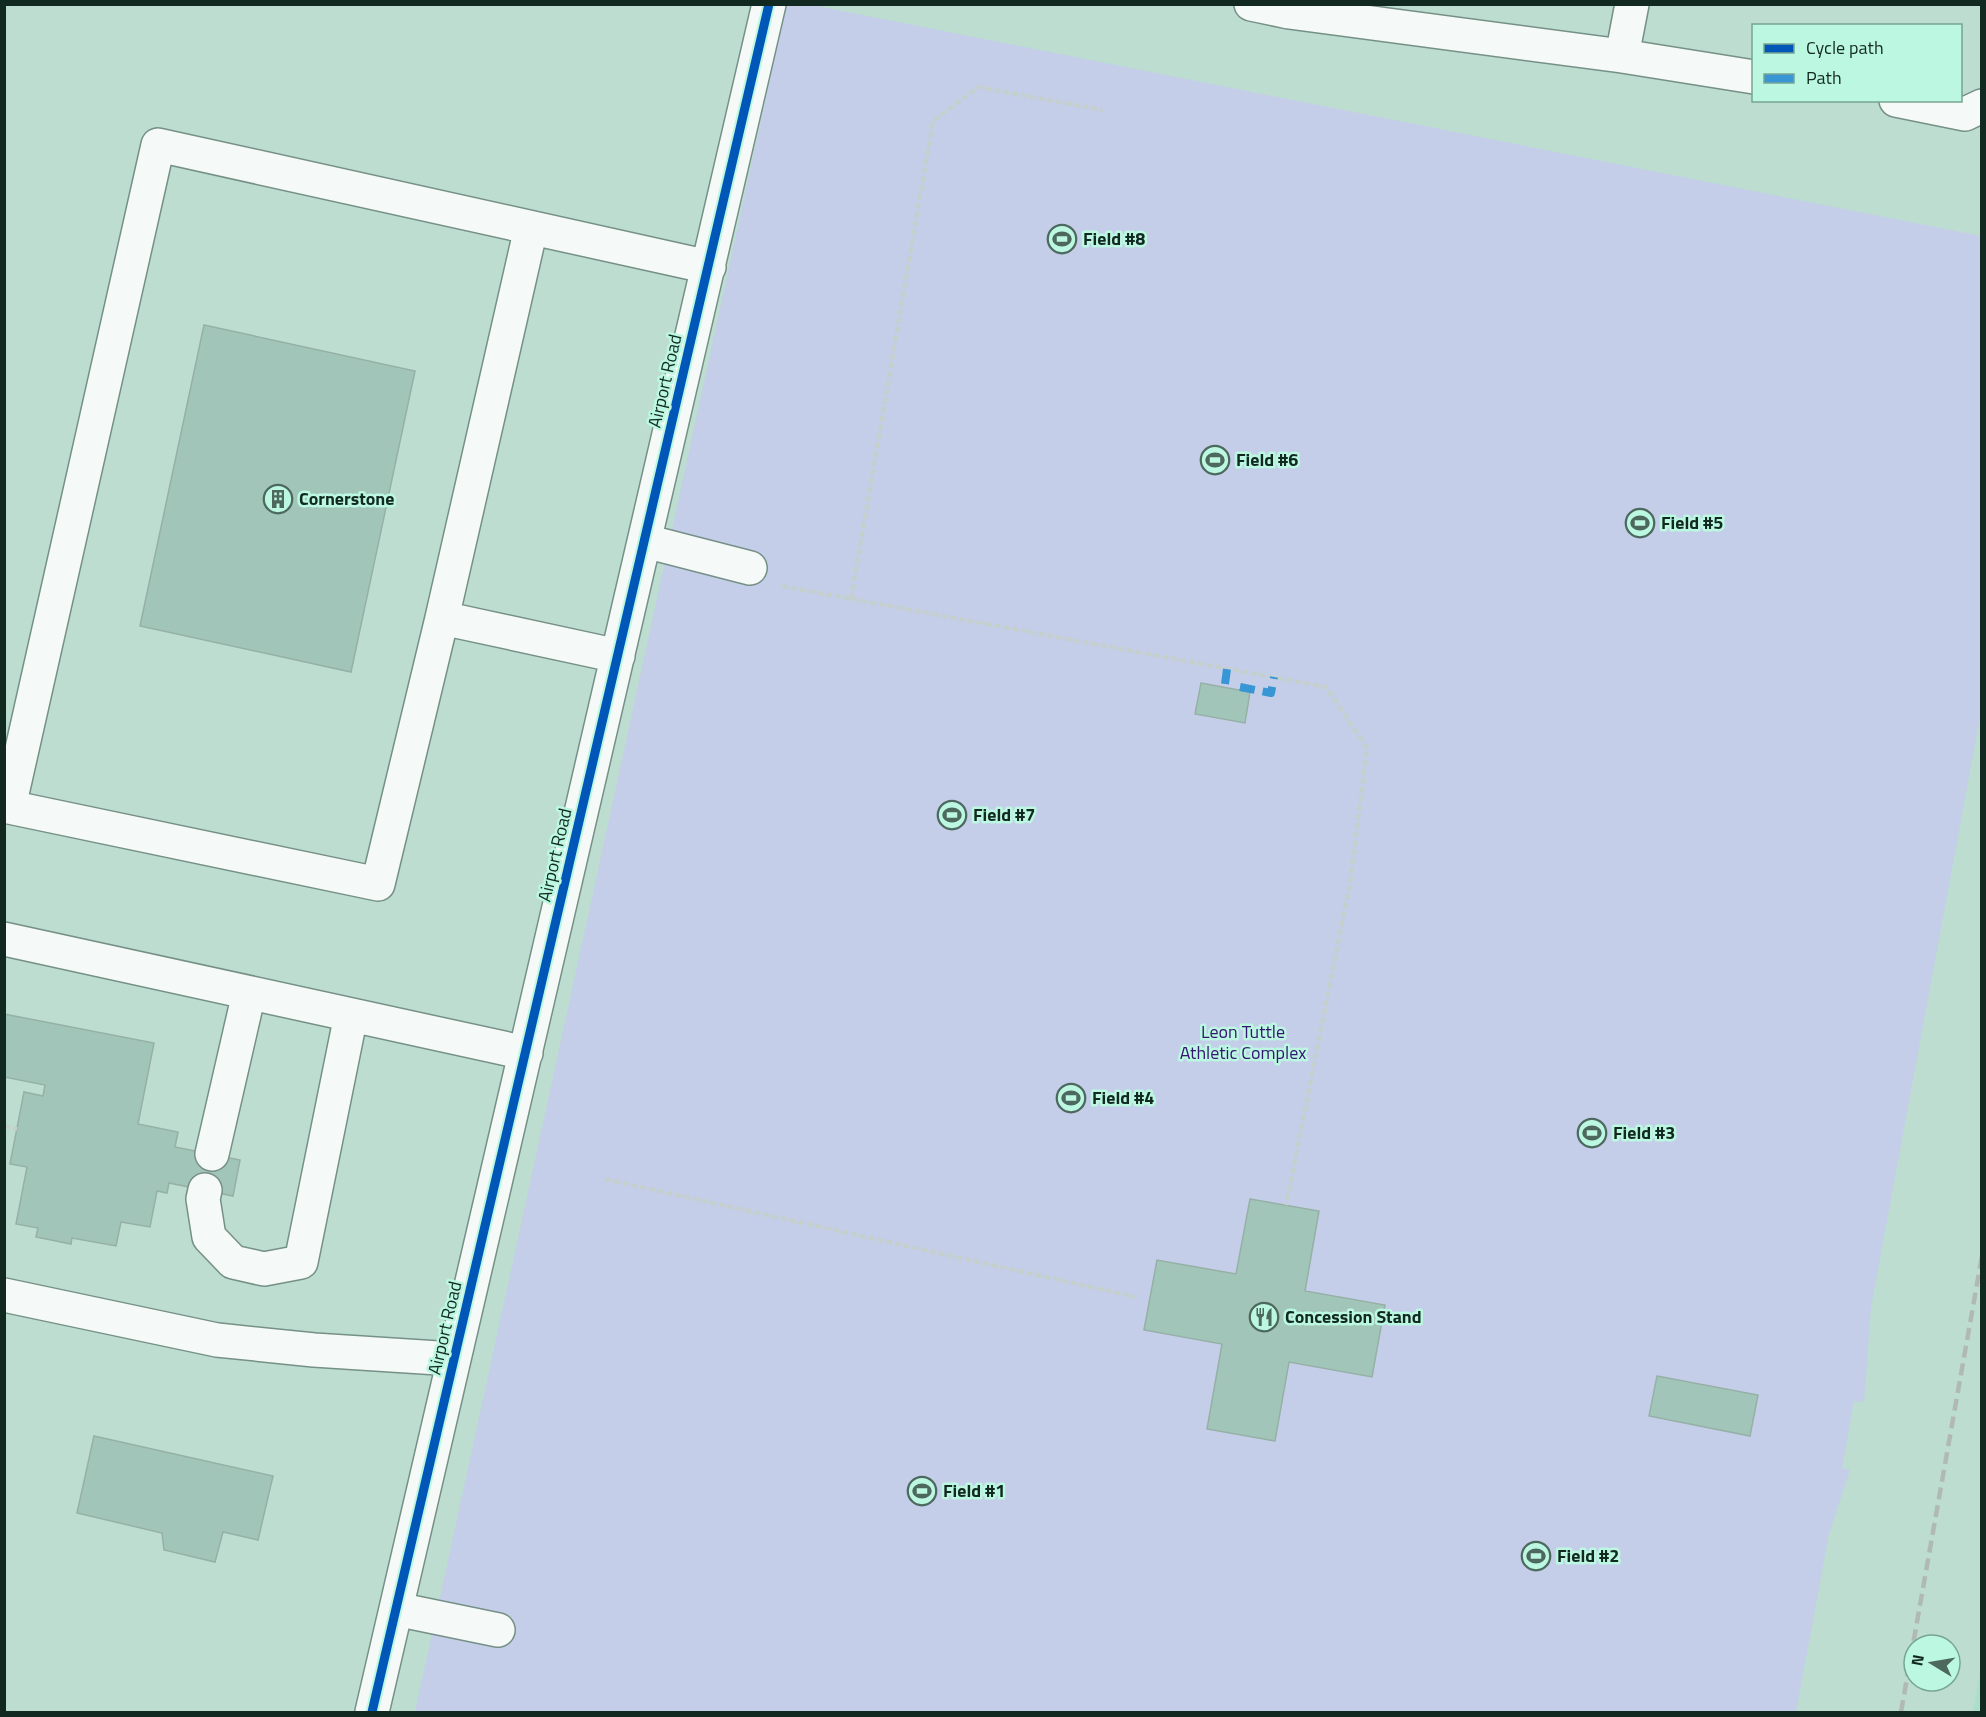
<svg xmlns="http://www.w3.org/2000/svg" width="1986" height="1717" font-family="'Titillium Web',sans-serif">
<rect width="100%" height="100%" fill="#bcddd0"/>
<path fill="#aadfcc" d="M1981 1666V1712H1973Z"/>
<path fill="#c4cee9" d="M786 5H812L1981 236V712L1871 1307 1864 1402 1854 1401 1842 1468 1850 1470 1829 1534 1796 1712H415Z"/>
<path fill="#a1c6b9" stroke="#96b0a6" stroke-width="1.5" d="M204 325 415 371 351 672 140 626Z
M1201 683 1250 692 1245 723 1195 714Z
M4 1014 154 1043 138 1124 178 1132 175 1147 240 1160 233 1196 169 1183 167 1193 157 1191 150 1227 121 1222 116 1246 72 1238 71 1244 36 1237 38 1228 16 1224 27 1167 10 1164 24 1092 43 1096 45 1085 4 1077Z
M1250 1199 1319 1211 1305 1291 1385 1305 1372 1377 1289 1362 1275 1441 1207 1429 1222 1344 1144 1330 1157 1260 1236 1274Z
M1657 1376 1758 1395 1750 1436 1649 1416Z
M94 1436 273 1476 258 1540 223 1532 215 1562 164 1550 162 1533 77 1513Z"/>
<g fill="none" stroke-linecap="round" stroke-linejoin="round">
<g stroke="#769087" stroke-width="36">
<path id="minor" d="M1251 4 1289 12 1622 56 1754 77
M1622 56 1632 4
M1896 100 1965 114 1982 106
M645 541 750 568
M442 618 531 228
M618 656 442 618 378 884 9 807 158 145 709 267
M4 939 526 1053
M212 1154 249 993
M205 1190 203 1199 209 1237 233 1262 264 1269 301 1262 351 1015
M4 1295 217 1340 314 1350 454 1359
M396 1609 498 1630
M372 1712 769 4"/>
</g>
<path stroke="#c5cfcb" stroke-width="4" stroke-dasharray="6 3" stroke-linecap="butt" d="M782 586 1326 687 1367 748 1350 883 1286 1205
M851 599 933 121 978 87 1103 110
M4 1126 17 1129
M605 1179 1136 1297"/>
<use href="#minor" stroke="#f5faf8" stroke-width="33"/>
<path stroke="#b1b9b6" stroke-width="4.5" stroke-dasharray="12 6" stroke-linecap="butt" d="M1901 1712 1982 1256"/>
<path stroke="#3896d5" stroke-width="8" stroke-dasharray="15 8" stroke-linecap="butt" d="M1225 684 1227 669
M1240 687 1271 693 1274 677"/>
<g stroke="#bbf7e1" stroke-width="13">
<path id="cycleway" d="M372 1712 769 4"/>
</g>
<use href="#cycleway" stroke="#0057b8" stroke-width="9"/>
</g>
<defs>
<g id="stadium-ring" transform="scale(1.5)"><circle r="9.5" fill="#bbf7e1" stroke="#4d685e" stroke-width="1.5"/><path d="M0-5a6.5 5 0 1 0 0 10a6.5 5 0 1 0 0-10ZM-3.5-1.8h7v3.6h-7Z" fill="#4d685e"/></g>
<g id="building-ring" transform="scale(1.5)"><circle r="9.5" fill="#bbf7e1" stroke="#4d685e" stroke-width="1.5"/><path d="M-4-6H4V6H1V3H-1V6H-4ZM-2.5-4.3h1.7v1.8h-1.7ZM.8-4.3h1.7v1.8H.8ZM-2.5-1h1.7V.8h-1.7ZM.8-1h1.7V.8H.8Z" fill="#4d685e"/></g>
<g id="restaurant-ring" transform="scale(1.5)"><circle r="9.5" fill="#bbf7e1" stroke="#4d685e" stroke-width="1.5"/><path d="M-5-6h1v4h1v-4h1v4h1v-4h1v5L-1.5 .5V6h-2V.5L-5-1ZM5-6V6H3V1.5H1.5Q1.5-4 5-6Z" fill="#4d685e"/></g>
</defs>
<g fill-rule="evenodd">
<use href="#stadium-ring" x="1062" y="239"/>
<use href="#stadium-ring" x="1215" y="460"/>
<use href="#building-ring" x="278" y="499"/>
<use href="#stadium-ring" x="1640" y="523"/>
<use href="#stadium-ring" x="952" y="815"/>
<use href="#stadium-ring" x="1071" y="1098"/>
<use href="#stadium-ring" x="1592" y="1133"/>
<use href="#restaurant-ring" x="1264" y="1317"/>
<use href="#stadium-ring" x="922" y="1491"/>
<use href="#stadium-ring" x="1536" y="1556"/>
</g>
<g text-anchor="middle" stroke-width="5" stroke-linejoin="round" paint-order="stroke">
<g font-size="18" font-weight="bold" fill="#112921" stroke="#bbf7e1" text-anchor="start">
<text x="1083" y="245">Field #8</text>
<text x="1236" y="466">Field #6</text>
<text x="299" y="505">Cornerstone</text>
<text x="1661" y="529">Field #5</text>
<text x="973" y="821">Field #7</text>
<text x="1092" y="1104">Field #4</text>
<text x="1613" y="1139">Field #3</text>
<text x="1285" y="1323">Concession Stand</text>
<text x="943" y="1497">Field #1</text>
<text x="1557" y="1562">Field #2</text>
</g>
<g font-size="18" fill="#112921" stroke="#bbf7e1">
<text transform="translate(665 381) rotate(-77)" y="6">Airport Road</text>
<text transform="translate(555 855) rotate(-77)" y="6">Airport Road</text>
<text transform="translate(445 1328) rotate(-77)" y="6">Airport Road</text>
</g>
<g font-size="18" fill="#341570" stroke="#bbf7e1">
<text x="1243" y="1038">Leon Tuttle<tspan x="1243" dy="21">Athletic Complex</tspan></text>
</g>
</g>
<rect width="1986" height="1717" fill="none" stroke="#112921" stroke-width="12"/>
<rect x="1752" y="24" width="210" height="78" fill="#bbf7e1" stroke="#77a594" stroke-width="1.5"/>
<rect x="1764" y="44" width="30" height="9" fill="#0057b8" stroke="#77a594" stroke-width="1.5"/>
<text x="1806" y="54" font-size="18" fill="#112921">Cycle path</text>
<rect x="1764" y="74" width="30" height="9" fill="#3896d5" stroke="#77a594" stroke-width="1.5"/>
<text x="1806" y="84" font-size="18" fill="#112921">Path</text>
<g transform="translate(1932 1663) rotate(281)"><circle r="28" fill="#bbf7e1" stroke="#77a594" stroke-width="1.5"/>
<path d="M0-4.5L10 22L0 15L-10 22Z" fill="#4d685e"/>
<text y="-9" font-size="16" font-weight="bold" text-anchor="middle" fill="#112921">N</text>
</g>
</svg>
